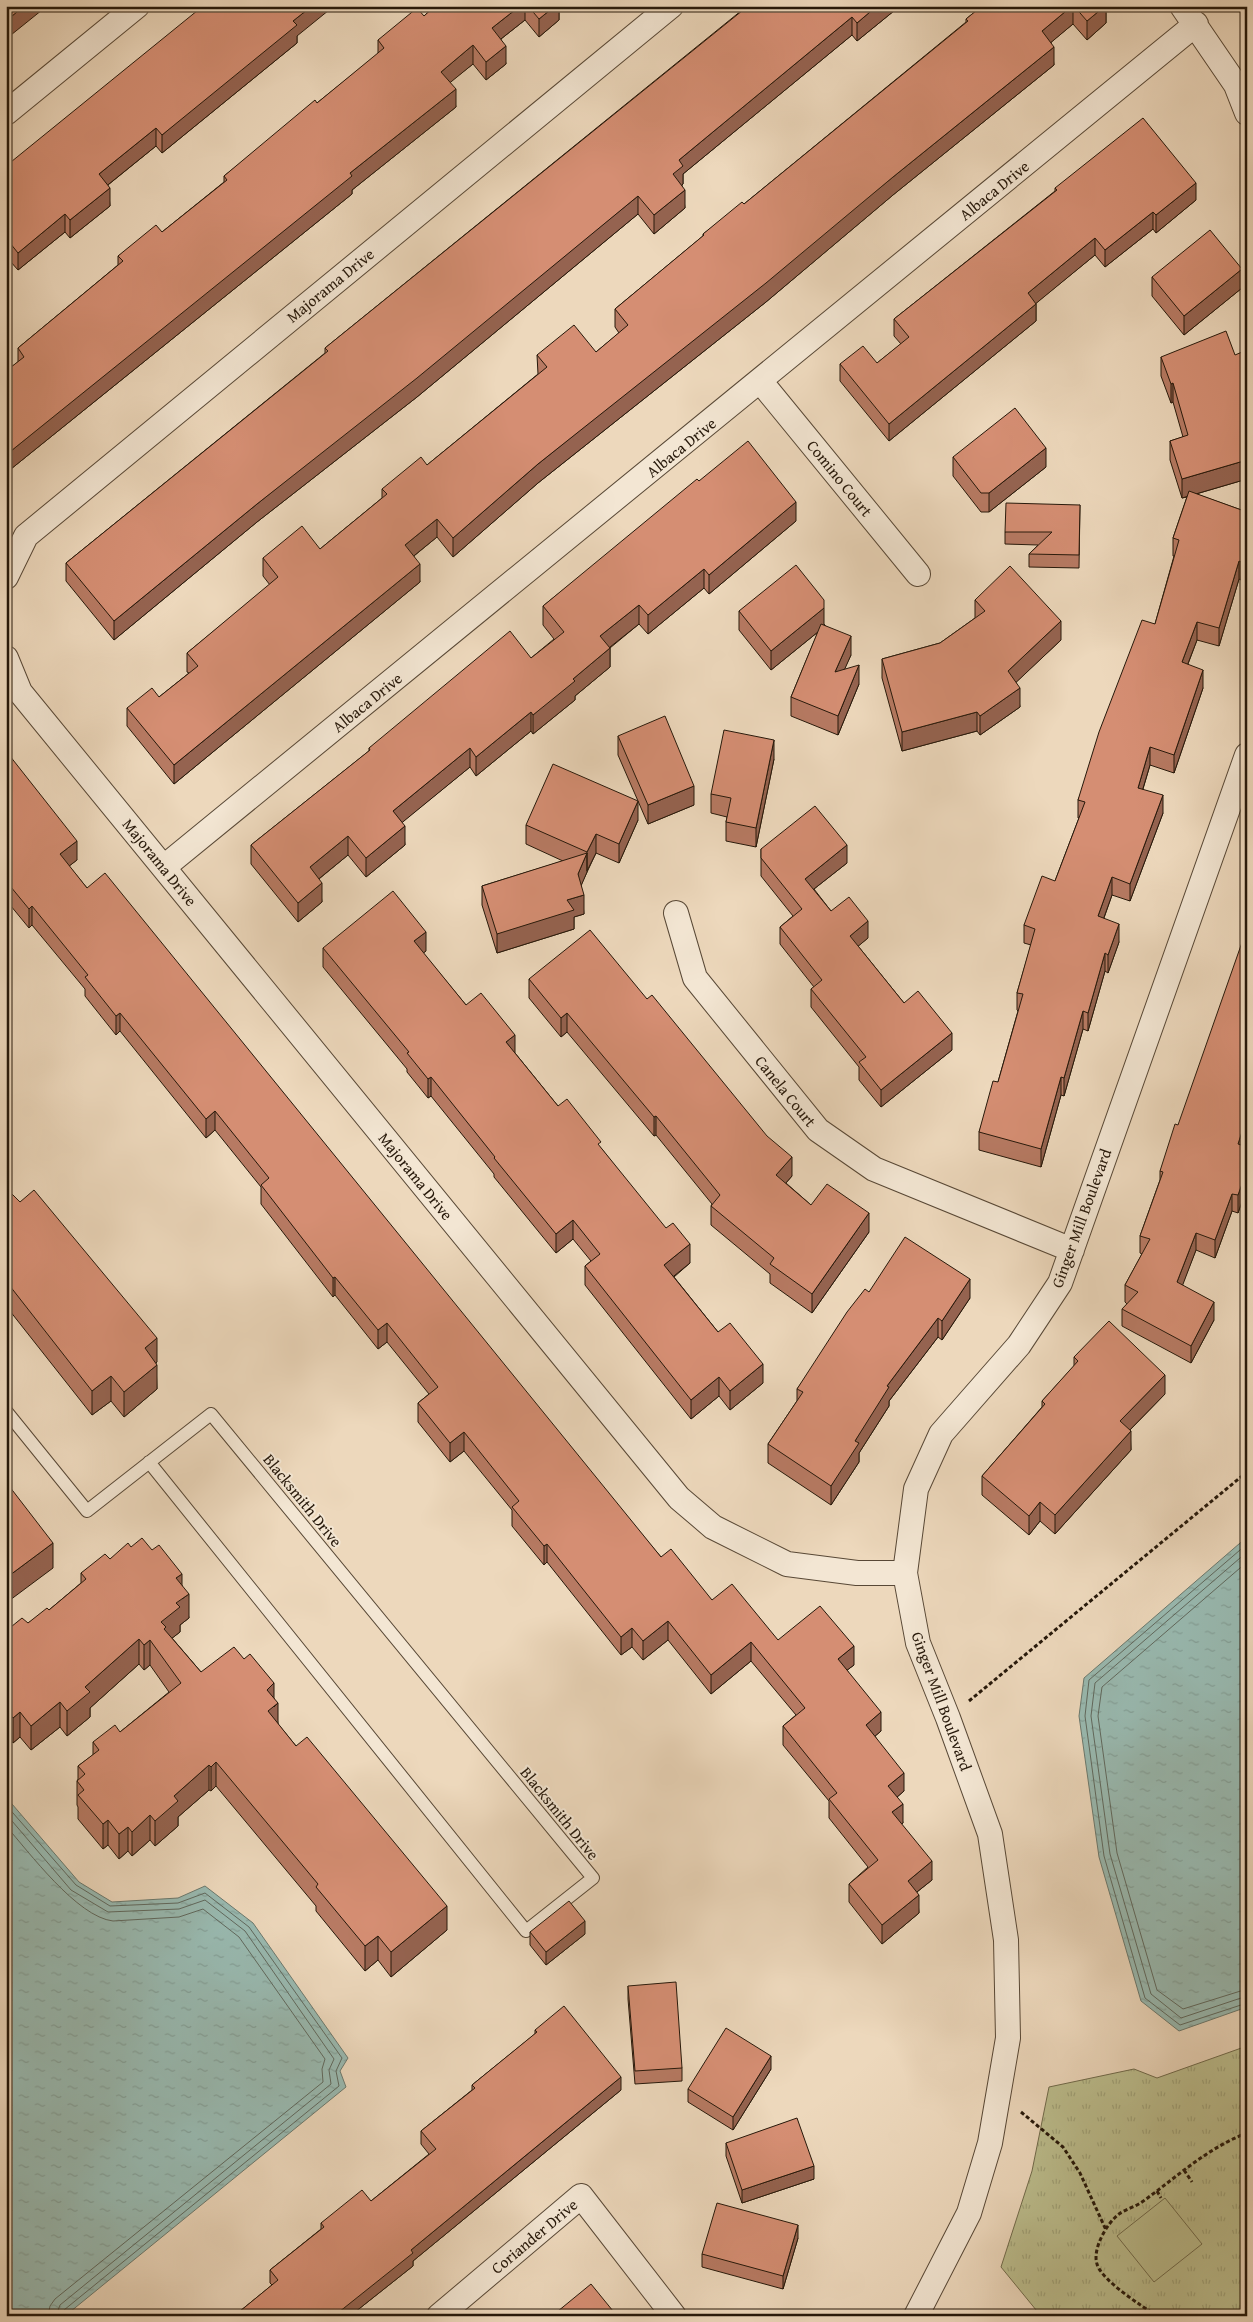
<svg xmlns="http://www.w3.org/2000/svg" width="1253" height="2322" font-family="'Gentium Book Plus',serif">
<defs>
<pattern id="grass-tufts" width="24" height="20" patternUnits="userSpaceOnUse" patternTransform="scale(1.25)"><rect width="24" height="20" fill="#bcbe8e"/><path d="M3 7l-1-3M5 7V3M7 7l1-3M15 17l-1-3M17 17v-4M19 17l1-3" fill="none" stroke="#a1a379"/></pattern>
<pattern id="water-ripples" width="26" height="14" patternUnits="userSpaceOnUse" patternTransform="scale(1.25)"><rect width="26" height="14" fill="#99bab1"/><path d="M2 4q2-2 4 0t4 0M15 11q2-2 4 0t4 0" fill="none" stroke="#849f97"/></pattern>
</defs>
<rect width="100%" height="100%" fill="#edd8bc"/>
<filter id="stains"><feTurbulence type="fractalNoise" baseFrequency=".004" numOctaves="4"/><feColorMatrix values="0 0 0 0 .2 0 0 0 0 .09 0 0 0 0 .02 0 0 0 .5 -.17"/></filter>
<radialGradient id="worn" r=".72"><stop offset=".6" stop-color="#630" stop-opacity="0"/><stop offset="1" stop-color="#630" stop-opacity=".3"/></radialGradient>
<path fill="url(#grass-tufts)" stroke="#716b4c" d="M1247 2046V2316H1041L1001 2267 1032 2171 1049 2087 1134 2069 1157 2078Z"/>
<path fill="#bcbe8e" stroke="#716b4c" d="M1165 2198 1202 2244 1154 2282 1117 2236Z"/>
<path fill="url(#water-ripples)" stroke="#6b796e" d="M1247 1537V2007L1179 2031 1141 2001 1099 1857 1079 1716 1084 1678Z
M6 1797 79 1882 112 1902 178 1898 205 1886 253 1923 348 2058 340 2071 346 2087 65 2316H6Z"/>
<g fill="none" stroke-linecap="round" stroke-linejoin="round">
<path stroke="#60695e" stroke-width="1" d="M1247 1544 1089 1680 1085 1716 1104 1856 1145 1998 1180 2025 1247 2003
M1247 1552 1095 1683 1091 1716 1110 1854 1151 1994 1181 2018 1247 1996
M1247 1562 1102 1687 1098 1716 1117 1853 1157 1990 1183 2009 1247 1989
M6 1805 76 1885 110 1906 178 1903 205 1893 249 1927 342 2058 336 2071 339 2086 64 2310 62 2316
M6 1814 71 1890 108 1912 179 1909 205 1900 245 1931 334 2059 329 2070 331 2084 60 2305 56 2316
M6 1826C29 1852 77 1917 113 1921L179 1917 203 1909 239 1937 325 2059 322 2069 323 2082 55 2299 50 2306 48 2316"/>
<g stroke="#584836" stroke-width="14">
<path id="service" d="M6 1411 87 1511 211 1414 593 1878 526 1931 149 1462"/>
</g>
<g stroke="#584836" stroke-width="26">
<path id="minor" d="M1182 6 1236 85 1247 113
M6 113 137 6
M761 382 918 574
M6 577 26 536 671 6
M6 658 20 692 679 1498 713 1527 787 1564 857 1573H905
M164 867 1196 24
M676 913 695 978 818 1130 874 1169 1072 1250
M439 2316 581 2196 674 2316
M916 2316 969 2213 990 2143 1008 2038 1006 1940 990 1834 948 1718 918 1643 905 1573 916 1489 941 1434 1019 1345 1060 1283 1247 755"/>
</g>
<path stroke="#26180a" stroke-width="3" stroke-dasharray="4 2.5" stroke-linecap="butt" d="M969 1701 1247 1472
M1021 2112 1063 2147 1080 2173 1106 2230
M1184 2170 1192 2182
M1157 2191 1161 2198
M1157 2316C1142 2306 1102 2281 1097 2264 1092 2249 1107 2223 1119 2214 1126 2209 1135 2207 1142 2202 1177 2177 1207 2148 1247 2133"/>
<use href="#service" stroke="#f3e6d3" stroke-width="12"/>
<use href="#minor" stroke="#f3e6d3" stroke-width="24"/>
</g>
<path fill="#b77a63" stroke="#26180a" d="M435 6H559V20L539 37 525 20 501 39 506 64 486 80 473 64 450 82 456 107 352 190V194L6 473V371L18 362V348L118 265V256L162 232 224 182V176L317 103 378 54V40L424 16Z
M747 6H900L857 41 852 35 683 174V184L682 185 685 208 654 234 638 214 417 397 257 522 114 640 66 581V563L325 353V348Z
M982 6H1106V23L1087 40 1073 24 1051 42 1054 65 893 195 766 302 538 483 453 557 437 537 414 556 420 582 174 784 127 726V708L159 697 189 673 187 672V653L270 585 263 576V558L320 549 382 498V489L427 465 538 374 537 355 596 352 619 333 615 327V309L703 236V234L744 204 966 22V19Z
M297 36V43L162 153 156 146 108 185 110 206 70 238 65 232 18 270 10 261 6 166Z
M1055 188 1196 200 1156 233 1153 229 1105 267 1095 255 1036 303V321L889 441 840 381V364L877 363 901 344 894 336V319L1055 191Z
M1152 277 1242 288 1184 335 1152 296Z
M1161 357 1247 479 1196 494 1247 512 1241 580 1239 579 1219 646 1197 640 1188 664 1203 688 1174 773 1150 765 1143 789 1163 813 1130 901 1112 895 1104 918 1119 942 1108 973 1105 971 1088 1031 1083 1029 1064 1096 1061 1095 1041 1167 979 1150V1132L998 1082 1018 1011 1017 1010V993L1031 945 1024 943V925L1055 881 1079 818H1078V800L1155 624 1174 556H1173V538L1187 497 1182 498 1170 460V441L1183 437 1173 402 1171 403 1161 376Z
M953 457 1046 467 989 512H981L953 476Z
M699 481 796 521 709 594 704 588 648 634 639 624 610 648V667L575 696V700L533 734 531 731 476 776 470 767 402 822 405 845 366 877 348 855 319 879 322 902 298 922 251 864V845L369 751V748L531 658 554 639 543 625V606Z
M1080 505 1079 568 1029 567V554L1038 545 1005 544V532Z
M975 600 1061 640 1016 682 1020 707 980 735 977 731 902 751 882 678V659L940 643 975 618Z
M739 611 824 624 851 655 844 669 859 684 838 735 791 716V697L818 632 771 670 739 630Z
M618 736 694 805 648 824 618 755Z
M6 751 77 860 69 866 87 888 661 1557 712 1600 778 1640 854 1665 847 1670 881 1731 875 1736 904 1791 897 1797 903 1823 901 1824 932 1880 917 1892 919 1913 882 1944 849 1902V1884L868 1867 829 1818V1801L783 1745V1726L796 1715 751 1661 711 1694 668 1640 643 1660 632 1647 621 1655 547 1562 544 1565 512 1526V1510L464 1451 450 1462 418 1422V1403L429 1394 387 1342 378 1349 335 1295 333 1297 261 1204V1187L215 1130 206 1138 120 1031 116 1035 85 996V989L32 925 29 928 6 900Z
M774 759 756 847 726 841V822L727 817 711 813V794Z
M638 820 619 863 596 853 581 885 584 914 574 917V929L497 953 482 905V886L563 861 526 844V825Z
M761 849 847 863 814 889 831 911 868 938 858 946 904 1003 952 1050 881 1107 859 1080V1067L811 1007V989L814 987 780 944V927L793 916 761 876Z
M323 948 426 951 423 953 466 1005 515 1053 558 1106 601 1148 690 1263 674 1277 718 1332 763 1383 730 1410 719 1396 691 1419 585 1285V1266L591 1261 573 1239 556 1253 494 1177V1174L431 1096 428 1098 407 1072V1069L323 967Z
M529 979 647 999 792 1176 786 1183 811 1205 869 1232 812 1313 770 1283V1274L711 1225V1206L712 1204 656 1135 654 1136 567 1032 561 1037 529 998Z
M1243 1146 1247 1147V1187L1238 1213 1232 1211 1215 1258 1196 1250 1182 1285 1214 1320 1191 1363 1122 1326V1309L1127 1304 1125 1302V1285L1142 1254 1140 1253V1236L1160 1180V1171Z
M6 1188 157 1362 156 1363 157 1389 124 1417 111 1401 92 1415 6 1306Z
M869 1292 970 1298 942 1340 938 1337 889 1401V1406L859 1453V1462L831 1505 768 1463V1444L797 1401V1389Z
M1074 1357 1165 1394 1130 1430 1131 1450 1055 1534 1040 1521 1029 1535 982 1495V1476L1042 1407V1401L1074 1366Z
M131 1547 182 1585 189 1618 180 1625V1632L172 1638 201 1672 274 1698 278 1724 447 1930 391 1977 378 1960 365 1971 316 1911V1906L216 1786 211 1791 209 1790 178 1817V1826L155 1846 150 1840 132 1856 128 1851 119 1859 108 1845 103 1849 78 1819V1807L77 1805V1781L78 1779V1766L93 1755V1742L120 1732 169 1692 150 1665 144 1670 139 1664 90 1708V1717L67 1736 60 1727 31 1750 20 1737 13 1743 6 1734V1631L28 1623 49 1610 81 1583V1573L110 1559Z
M530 1932 585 1934 546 1965 530 1945Z
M628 1986 682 2068V2081L635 2084 628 1999Z
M535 2030 621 2090 413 2261V2266L350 2316H234L272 2285 270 2283V2270L321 2229V2223L371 2201 429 2154 421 2144V2131L472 2090V2085L535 2034Z
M771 2069 733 2130 688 2102V2089Z
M726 2143 814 2179 742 2203 726 2156Z
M798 2238 783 2289 702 2267V2254Z"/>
<path fill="#956350" stroke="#26180a" d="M24 6H47L6 39V21Z
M312 6H334L297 36V43L162 153V135L293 21Z
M520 6H525V20L492 46V28Z
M555 6H559V20L539 37V19Z
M877 6H900L857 41V23Z
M1072 6H1073V24L1042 50V31Z
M1105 6H1106V23L1087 40V21Z
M852 17V35L683 174V184L673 193V174L679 160Z
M473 45V64L441 90V72Z
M506 46V64L486 80V62Z
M1054 47V65L893 195 766 302 538 483 453 557V538L538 464 893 177Z
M456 89V107L352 190V194L6 473V455L350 173Z
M156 128V146L99 192V174Z
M1196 183V200L1156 233V215Z
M110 188V206L70 238V220Z
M685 190V208L654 234V215Z
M638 196V214L417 397 257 522 114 640V621L257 504Z
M1153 212V229L1105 267V250Z
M65 214V232L18 270V253Z
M1095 238V255L1028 310V293Z
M10 243V261L6 263V245Z
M1242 269V288L1184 335V316Z
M1036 304V321L889 441V424Z
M1173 383V402L1171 403V384Z
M1046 448V467L989 512V493Z
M1247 460V479L1182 498V479Z
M796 502V521L709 594V575Z
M437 519V537L405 563V545Z
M1247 547V565L1241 580V562Z
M1239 561V579L1219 646V628Z
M420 564V582L174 784V765Z
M704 569V588L648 634V615Z
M639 605V624L600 655V636Z
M824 608V627L771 670V651Z
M1061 621V640L1008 690V671Z
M1197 622V640L1182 679V662Z
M851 636V655L835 691V672Z
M610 648V667L575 696V700L533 734V715L573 679Z
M859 665V684L838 735V716Z
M1203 670V688L1174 773V755Z
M1020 688V707L980 735V716Z
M531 712V731L476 776V757Z
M977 712V731L902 751V732Z
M774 740V759L756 847V828Z
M1150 747V765L1138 805V788Z
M470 748V767L393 830V811Z
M694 786V805L648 824V805Z
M1163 795V813L1130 901V884Z
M638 801V820L619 863V844Z
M405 826V845L366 877V858Z
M596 834V853L587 871V852Z
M348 836V855L310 886V867Z
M77 841V860L60 873V854Z
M847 845V863L805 896V879Z
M587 853V872L578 893V874Z
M1112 877V895L1098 934V916Z
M322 883V902L298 922V903Z
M584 895V914L574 917V929L497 953V934L567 900Z
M32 906V925L29 928V909Z
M868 921V938L850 953V936Z
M1119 924V942L1108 973V955Z
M426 932V951L414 960V941Z
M1105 953V971L1088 1031V1013Z
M1083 1011V1029L1064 1096V1078Z
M120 1013V1031L116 1035V1016Z
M567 1013V1032L561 1037V1018Z
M952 1033V1050L881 1107V1090Z
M515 1035V1054L506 1042Z
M431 1077V1096L428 1098V1079Z
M1061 1077V1095L1041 1167V1149Z
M215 1111V1130L206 1138V1119Z
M656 1116V1135L654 1136V1117Z
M1247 1116V1133L1238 1161V1144Z
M792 1157V1176L776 1194V1175Z
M1247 1170V1187L1238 1213V1195Z
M1232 1194V1211L1215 1258V1240Z
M869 1213V1232L812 1313V1294Z
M573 1220V1239L556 1253V1234Z
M1196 1233V1250L1177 1300V1282Z
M690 1244V1263L664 1284V1265Z
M335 1277V1295L333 1297V1278Z
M970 1279V1298L942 1340V1321Z
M1214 1302V1320L1191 1363V1346Z
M938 1318V1337L889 1401V1406L859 1453V1462L831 1505V1486L855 1441 887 1386Z
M387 1323V1342L378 1349V1330Z
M157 1338V1362L145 1373V1348Z
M763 1364V1383L730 1410V1391Z
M157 1365V1389L124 1417V1392Z
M1165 1375V1394L1120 1440V1421Z
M111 1376V1401L92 1415V1391Z
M719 1377V1396L691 1419V1400Z
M1131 1431V1450L1055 1534V1515Z
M464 1432V1451L450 1462V1443Z
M1040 1502V1521L1029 1535V1516Z
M53 1543V1568L6 1603V1578Z
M547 1544V1562L544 1565V1546Z
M182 1574V1599L189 1594V1618L180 1625V1632L166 1643 161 1622 176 1578Z
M668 1621V1640L643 1660V1641Z
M632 1628V1647L621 1655V1637Z
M139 1639V1664L90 1708V1717L67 1736V1711L85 1687Z
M150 1640V1665L144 1670V1645Z
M751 1642V1661L711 1694V1675Z
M854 1646V1665L838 1677V1659Z
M274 1683V1707L278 1703V1728L268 1736 267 1690Z
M60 1702V1727L31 1750V1726Z
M20 1712V1737L13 1743V1718Z
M881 1712V1731L866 1744V1725Z
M216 1762V1786L211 1791V1767Z
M209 1765V1790L178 1817V1826L155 1846V1821L174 1796Z
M904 1773V1791L888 1805V1786Z
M903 1804V1823L892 1831V1812Z
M150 1815V1840L132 1856V1832Z
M108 1820V1845L103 1849V1824Z
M128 1827V1851L119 1859V1834Z
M932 1861V1880L908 1899V1881Z
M919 1895V1913L882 1944V1925Z
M447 1906V1930L391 1977V1952Z
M585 1921V1934L546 1965V1952Z
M378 1936V1960L365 1971V1946Z
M771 2056V2069L733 2130V2117Z
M621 2077V2090L413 2261V2266L350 2316H334L411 2250Z
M814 2166V2179L742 2203V2190Z
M798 2225V2238L783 2289V2276Z
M613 2311V2316H608Z"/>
<path fill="#d58e73" stroke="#26180a" d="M6 6H24L6 21Z
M203 6H312L293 21 297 25 162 135 156 128 99 174 110 188 70 220 65 214 18 253 10 243 6 245V166Z
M435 6H520L492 28 506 46 486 62 473 45 441 72 456 89 350 173 352 176 6 455V371L24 357 18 348 123 261 118 256 156 225 162 232 227 180 224 176 315 100 317 103 384 48 378 40 417 8 424 16Z
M528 6H555L539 19Z
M748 6H877L857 23 852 17 679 160 683 166 673 174 685 190 654 215 638 196 417 378 257 504 114 621 66 563 328 351 325 348Z
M982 6H1072L1042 31 1054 47 893 177 766 283 538 464 453 538 437 519 405 545 420 564 174 765 127 708 152 688 159 697 198 666 187 653 278 577 263 558 302 526 320 549 387 494 382 489 421 457 427 465 547 367 537 355 574 325 596 352 628 325 615 309 704 235 703 234 742 202 744 204 968 21 966 19Z
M1074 6H1105L1087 21Z
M1143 118 1196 183 1156 215 1153 212 1105 250 1095 238 1028 293 1036 304 889 424 840 364 863 346 877 363 909 337 894 319 1057 190 1055 188Z
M1210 230 1242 269 1184 316 1152 277Z
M1226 331 1235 355 1247 350V460L1182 479 1170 441 1188 435 1173 383 1171 384 1161 357Z
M1015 408 1046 448 989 493H981L953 457Z
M748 441 796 502 709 575 704 569 648 615 639 605 600 636 610 648 573 679 575 681 533 715 531 712 476 757 470 748 393 811 405 826 366 858 348 836 310 867 322 883 298 903 251 845 370 750 369 748 510 631 531 658 564 632 543 606 697 479 699 481Z
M1189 491 1247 512V547L1241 562 1239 561 1219 628 1197 622 1182 662 1203 670 1174 755 1150 747 1138 788 1163 795 1130 884 1112 877 1098 916 1119 924 1108 955 1105 953 1088 1013 1083 1011 1064 1078 1061 1077 1041 1149 979 1132 993 1081 998 1082 1023 994 1017 993 1035 929 1024 925 1042 876 1055 881 1085 802 1078 800 1099 732 1142 620 1155 624 1179 540 1173 538Z
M1006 503 1080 505 1079 555 1029 554 1052 532H1005Z
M796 565 824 600V608L771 651 739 611Z
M1010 566 1061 621 1008 671 1020 688 980 716 977 712 902 732 882 659 940 643 985 611 975 600Z
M821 624 851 636 835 672 859 665 838 716 791 697Z
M665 716 694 786 648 805 618 736Z
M724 730 774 740 756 828 726 822 731 798 711 794Z
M6 751 77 841 60 854 87 888 105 873 661 1557 671 1549 712 1600 732 1584 778 1640 820 1606 854 1646 838 1659 881 1712 866 1725 904 1773 888 1786 903 1804 892 1812 932 1861 908 1881 919 1895 882 1925 849 1884 878 1860 829 1799 837 1793 783 1726 805 1708 751 1642 711 1675 668 1621 643 1641 632 1628 621 1637 547 1544 544 1546 512 1507 519 1501 464 1432 450 1443 418 1403 438 1387 387 1323 378 1330 335 1277 333 1278 261 1185 269 1178 215 1111 206 1119 120 1013 116 1016 85 977 88 975 32 906 29 909 6 881Z
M553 764 638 801 619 844 596 834 587 852 526 825Z
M815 806 847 845 805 879 831 911 849 897 868 921 850 936 904 1003 918 991 952 1033 881 1090 859 1062 866 1057 811 989 822 980 780 927 802 909 761 858V849Z
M587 853 578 874 584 895 567 900 574 910 497 934 482 886Z
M393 891 426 932 414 941 466 1005 481 993 515 1035 506 1042 558 1106 567 1099 601 1142 598 1144 666 1228 673 1223 690 1244 664 1265 718 1332 730 1323 763 1364 730 1391 719 1377 691 1400 585 1266 600 1254 573 1220 556 1234 494 1158 495 1157 431 1077 428 1079 407 1053 409 1052 323 948Z
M590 930 647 999 652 995 767 1136 792 1157 776 1175 811 1205 827 1184 869 1213 812 1294 770 1264 774 1258 711 1206 720 1195 656 1116 654 1117 567 1013 561 1018 529 979Z
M1246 931H1247V1116L1238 1144 1247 1147V1170L1238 1195 1232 1194 1215 1240 1196 1233 1177 1282 1214 1302 1191 1346 1122 1309 1138 1292 1125 1285 1150 1239 1140 1236 1163 1172 1160 1171 1175 1124 1178 1125Z
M6 1188 20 1202 34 1190 157 1338 145 1348 157 1365 124 1392 111 1376 92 1391 6 1281Z
M905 1237 970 1279 942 1321 938 1318 887 1386 889 1387 855 1441 859 1443 831 1486 768 1444 803 1392 797 1389 847 1312 865 1289 869 1292Z
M1109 1321 1165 1375 1120 1421 1131 1431 1055 1515 1040 1502 1029 1516 982 1476 1045 1404 1042 1401 1078 1361 1074 1357Z
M6 1482 53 1543 6 1578Z
M142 1538 152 1550 159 1545 182 1574 176 1578 189 1594 176 1603 180 1607 161 1622 166 1627 164 1629 201 1672 234 1647 244 1659 250 1654 274 1683 267 1690 278 1703 268 1711 296 1746 307 1737 447 1906 391 1952 378 1936 365 1946 316 1887 318 1884 216 1762 211 1767 209 1765 174 1796 178 1801 155 1821 150 1815 132 1832 128 1827 119 1834 108 1820 103 1824 78 1795 84 1790 77 1781 85 1774 78 1766 99 1750 93 1742 115 1725 120 1732 181 1683 150 1640 144 1645 139 1639 85 1687 90 1692 67 1711 60 1702 31 1726 20 1712 13 1718 6 1710V1643L8 1642 6 1639V1631L22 1618 28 1623 47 1608 49 1610 86 1579 81 1573 105 1554 110 1559 128 1543 131 1547Z
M569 1901 585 1921 546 1952 530 1932Z
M676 1982 682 2068 635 2071 628 1986Z
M564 2006 621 2077 411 2250 413 2253 334 2316H234L278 2280 270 2270 324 2227 321 2223 362 2190 371 2201 436 2149 421 2131 475 2088 472 2085 537 2032 535 2030Z
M726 2028 771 2056 733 2117 688 2089Z
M797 2118 814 2166 742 2190 726 2143Z
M717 2203 798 2225 783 2276 702 2254Z
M591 2284 613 2311 608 2316H552Z"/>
<g text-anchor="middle" stroke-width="4" stroke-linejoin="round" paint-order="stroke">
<g font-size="16" fill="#26180a" stroke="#f3e6d3">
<text transform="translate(994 190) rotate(-39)" y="6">Albaca Drive</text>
<text transform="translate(330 285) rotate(-39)" y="6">Majorama Drive</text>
<text transform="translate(681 447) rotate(-39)" y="6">Albaca Drive</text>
<text transform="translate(840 478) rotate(51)" y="6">Comino Court</text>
<text transform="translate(367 702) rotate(-39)" y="6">Albaca Drive</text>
<text transform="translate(160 862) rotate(51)" y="6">Majorama Drive</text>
<text transform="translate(786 1091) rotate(51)" y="6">Canela Court</text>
<text transform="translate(416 1176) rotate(51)" y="6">Majorama Drive</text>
<text transform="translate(1081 1218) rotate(-70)" y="6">Ginger Mill Boulevard</text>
<text transform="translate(303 1500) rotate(51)" y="6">Blacksmith Drive</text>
<text transform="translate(942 1701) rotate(70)" y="6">Ginger Mill Boulevard</text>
<text transform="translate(560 1813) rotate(51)" y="6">Blacksmith Drive</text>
<text transform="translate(534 2236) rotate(-40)" y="6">Coriander Drive</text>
</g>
</g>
<rect width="1253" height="2322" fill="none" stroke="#edd8bc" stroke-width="25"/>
<rect x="8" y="8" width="1238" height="2307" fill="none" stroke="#26180a" stroke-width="2.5"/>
<rect x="12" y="12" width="1228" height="2297" fill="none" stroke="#26180a"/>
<rect width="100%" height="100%" filter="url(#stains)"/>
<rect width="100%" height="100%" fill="url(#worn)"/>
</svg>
